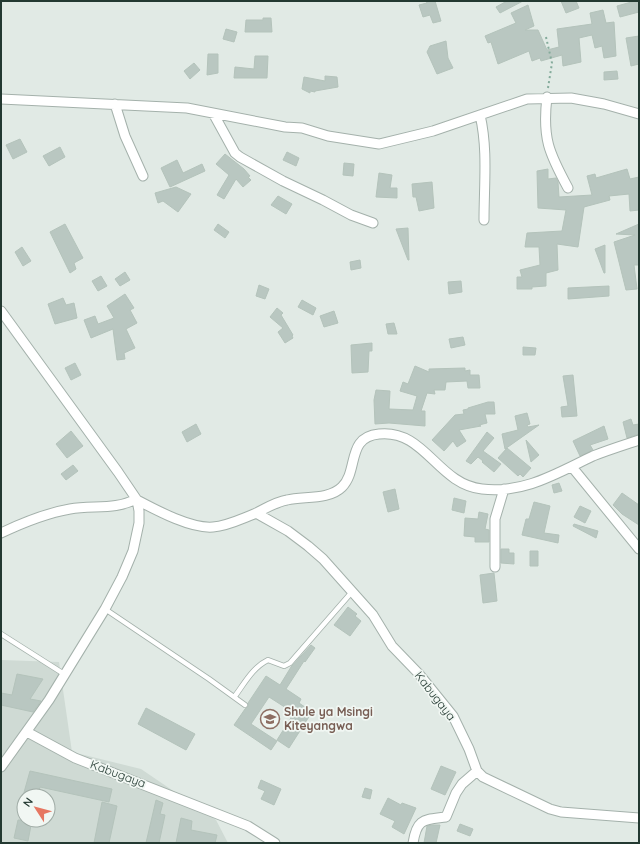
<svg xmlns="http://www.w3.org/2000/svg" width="640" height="844" font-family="Quicksand,sans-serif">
<rect width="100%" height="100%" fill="#e1eae5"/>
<path fill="#cfdad4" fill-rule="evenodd" d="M1 660 59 662 72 752 141 769 216 820 228 843H1ZM24 796H48V820H24Z"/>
<path fill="#b9c7c1" stroke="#b4c3bb" d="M426 1H435L441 21 433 23 430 15 423 17 419 5 427 3Z
M507 1H523L500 13 496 7Z
M561 1H576L579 8 566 13Z
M635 1H639V12L620 17 617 6Z
M528 5 534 26 525 30H538L547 50 559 47 557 29 592 24 590 13 603 10 606 23 614 22 616 56 604 58 602 46 595 48 592 35 579 38 581 62 563 66 562 55 541 61 540 58 532 61 529 51 498 64 491 42 488 43 485 36 516 23 511 13Z
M263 18H271L272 32H245L246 20H263Z
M226 29 237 32 234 42 223 39Z
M639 36V64L631 66 626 38Z
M446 41 448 58 453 68 437 74 427 52 430 46Z
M208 54H218V73L207 75Z
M255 56H268L267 78H234L235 67 254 69Z
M194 63 200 70 190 79 184 71Z
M617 71 618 79 604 80V72Z
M325 76 337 77 338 87 315 91V92L310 91V93L302 89 304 77 325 81Z
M20 139 27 152 13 159 6 145Z
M60 147 65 157 49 166 43 156Z
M287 152 299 158 296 166 283 160Z
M225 154 244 169 250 176 248 177 251 180 243 187 236 179 224 199 217 195 229 175 216 164Z
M177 160 183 173 202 164 205 171 170 187 161 168Z
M344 163 354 164 353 176 343 175Z
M548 169V179L556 178 558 182 559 197 592 195 587 176 595 174 596 178 627 169 630 179 639 177V210L630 211 629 194 609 196 610 200 584 207 578 247 557 244 558 270 546 273V286L532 287V289H517V277H522L520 270 540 265 539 247H525L527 233 562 231 566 210 538 208 537 171Z
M379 173 392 175 390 188H397V198L376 197Z
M432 182 434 208 419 211 416 197H413L412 184Z
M176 187 191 194 178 212 163 201 158 203 155 193Z
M278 196 292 204 286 214 271 205Z
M65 224 83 258 74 263 76 269 70 273 50 232Z
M218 224 229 232 225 238 214 230Z
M639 224V265H634L637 289 626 290 614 242 635 235 616 234Z
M408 228 409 260H408L396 229Z
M605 245V273H604L595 249Z
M22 247 31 261 23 266 15 252Z
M360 260 361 268 351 270 350 262Z
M125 272 130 280 120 286 115 279Z
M101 276 107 286 98 291 92 281Z
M461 281 462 292 449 294 448 282Z
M259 285 269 289 265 299 256 296Z
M609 286V296L568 299V288Z
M125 294 134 308 130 310 137 323 126 329 135 348 124 353 125 359 117 360 113 329 91 338 84 320 95 316 98 324 114 318 107 306Z
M63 298 66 305 74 303 77 318 55 324 48 304Z
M302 300 316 308 313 315 298 307Z
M277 308 283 313 281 315 293 335 292 336 293 338 285 343 278 332 283 328 270 317Z
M334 311 338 323 324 327 320 316Z
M394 323 397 334H388L386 324Z
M463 337 465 345 451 348 449 339Z
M372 343V351H369L368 372 352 373 351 345Z
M523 347 536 348 535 355H523Z
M75 363 81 375 71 380 65 368Z
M415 366 429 372V369L465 368V371L470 370V375H479L480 388H468L467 381 446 382 445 390H434L435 394 427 393 421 411H425V426L389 423 375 424 374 400 376 390 390 391 389 409 413 410 417 396 400 391 403 382 408 384Z
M573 375 577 416 562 417 561 407 568 406 563 376Z
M488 402H494L495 414H485L487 423 479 425 481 426 459 430 466 441 457 447 453 441 444 451 432 440 455 415 464 414 463 410 468 409V408Z
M527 413 530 424 527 425 528 427 539 425 505 449 502 434 518 430 515 416Z
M631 419 633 425 639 424V434L627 438 623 422Z
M196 424 201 434 187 442 182 432Z
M604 426 608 439 590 445 593 450 580 456 573 441Z
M71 431 83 446 67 458 56 444Z
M487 432 494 438 483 451 501 464 494 472 482 462 483 461 478 457 471 464 466 461Z
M526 440 539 455 531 462Z
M507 448 531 468 523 477 520 474 518 476 498 458Z
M73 465 78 471 66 480 61 474Z
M559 483 562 491 554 493 552 485Z
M395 489 399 509 388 512 383 492Z
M622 493 639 505V525L622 514 613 505Z
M454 498 466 501 464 513 452 510Z
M534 502 550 506 544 533 559 535 558 543 522 535 526 519H529Z
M580 506 591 511 585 523 574 517Z
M479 512 488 514 485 529 489 530V542H475V537L464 536 465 518 478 519Z
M574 524 598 531 596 538 573 526Z
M501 549H509V553H514V564L501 563Z
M530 551H538V566H530Z
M494 573 497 601 483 603 480 575Z
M348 607 357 614 355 616 361 621 350 636 334 625Z
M311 645 315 648 305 662 304 661 286 689 301 699 299 703 312 712 289 748 277 740 294 713 269 697 251 724 277 741 271 750 234 725 245 709 248 707V703L266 676 280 685 291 667Z
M17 674 43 679 30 699 41 701 33 712 1 705V693L12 695Z
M146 708 195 734 186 750 138 724Z
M441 766 456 772 445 795 431 789Z
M30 771 112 789 109 802 40 787 38 796H23Z
M261 780 281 789 274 805 261 799 265 791 258 788Z
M365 788 372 790 370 799 362 797Z
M388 798 401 805 402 803 416 808 404 834 392 827 395 821 380 814Z
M156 800 163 803 160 814 165 815 159 843H146Z
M102 802 117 806 109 843H94Z
M181 818 192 821 191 830 217 835 215 843H176Z
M18 820H32L28 841 14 838Z
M460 824 473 829 470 836 457 831Z
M433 825H440L436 843H424L427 826Z"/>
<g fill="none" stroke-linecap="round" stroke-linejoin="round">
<g stroke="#a4b1ab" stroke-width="6">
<path id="service" d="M105 609 209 679 245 705
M1 634 64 674
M235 696C244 684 253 667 268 660L284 666 290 663 351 593"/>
</g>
<g stroke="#a4b1ab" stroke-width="11">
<path id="minor" d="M547 97C542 138 549 153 568 188
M1 99 187 108 285 127 302 128 328 136 379 144 433 131 527 99 571 98 604 104 639 114
M115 104 125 136 143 176
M213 113 235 153 240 157 283 181 323 200 351 215 373 223
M480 115C488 149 484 185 484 220
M1 311 118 472 137 500 139 511V523L133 551 122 577 105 609 49 700 1 767
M572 467 639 549
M137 500C156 510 191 529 213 527 227 526 241 519 254 514 265 509 275 502 287 500 304 496 329 500 342 487 359 470 346 437 379 434 425 429 437 484 482 489 524 494 557 473 593 456 608 450 624 445 639 440
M256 513 288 531 308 546 323 559 373 615 392 646 419 674 453 716 469 749 477 771 483 777 550 809 561 812 639 818
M1 533C22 523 47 513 70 509 93 505 116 510 136 499
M495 567V519L504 489
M27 732 75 758 248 826 275 843
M413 843C417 818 424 820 446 817L456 793 462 784 477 771"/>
</g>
<path stroke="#84ab9b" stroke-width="2" stroke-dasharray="2 3" stroke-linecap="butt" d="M546 37 552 63 548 88"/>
<use href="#service" stroke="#fff" stroke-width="4.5"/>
<use href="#minor" stroke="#fff" stroke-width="9"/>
</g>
<defs>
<g id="school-ring" transform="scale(1)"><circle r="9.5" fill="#f1f7f3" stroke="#8d6e63" stroke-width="1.5"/><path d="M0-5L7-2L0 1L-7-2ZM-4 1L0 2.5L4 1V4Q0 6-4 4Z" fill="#8d6e63"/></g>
</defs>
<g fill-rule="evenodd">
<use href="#school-ring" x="270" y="719"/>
</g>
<g text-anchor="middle" stroke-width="3.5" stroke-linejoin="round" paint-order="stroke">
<g font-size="12" fill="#233931" stroke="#f1f7f3">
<text transform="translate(435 696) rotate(52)" y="4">Kabugaya</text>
<text transform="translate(118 774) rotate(20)" y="4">Kabugaya</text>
</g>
<g font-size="12" font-weight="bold" fill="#785e54" stroke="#f1f7f3" text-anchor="start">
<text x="284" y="716">Shule ya Msingi<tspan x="284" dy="14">Kiteyangwa</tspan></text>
</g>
</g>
<rect width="640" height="844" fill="none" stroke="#233931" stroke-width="4"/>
<g transform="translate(36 808) rotate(306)"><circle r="19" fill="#f1f7f3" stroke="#9faba5"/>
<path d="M0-3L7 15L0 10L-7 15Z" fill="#e67762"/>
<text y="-6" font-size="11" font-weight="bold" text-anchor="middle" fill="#233931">N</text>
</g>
</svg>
